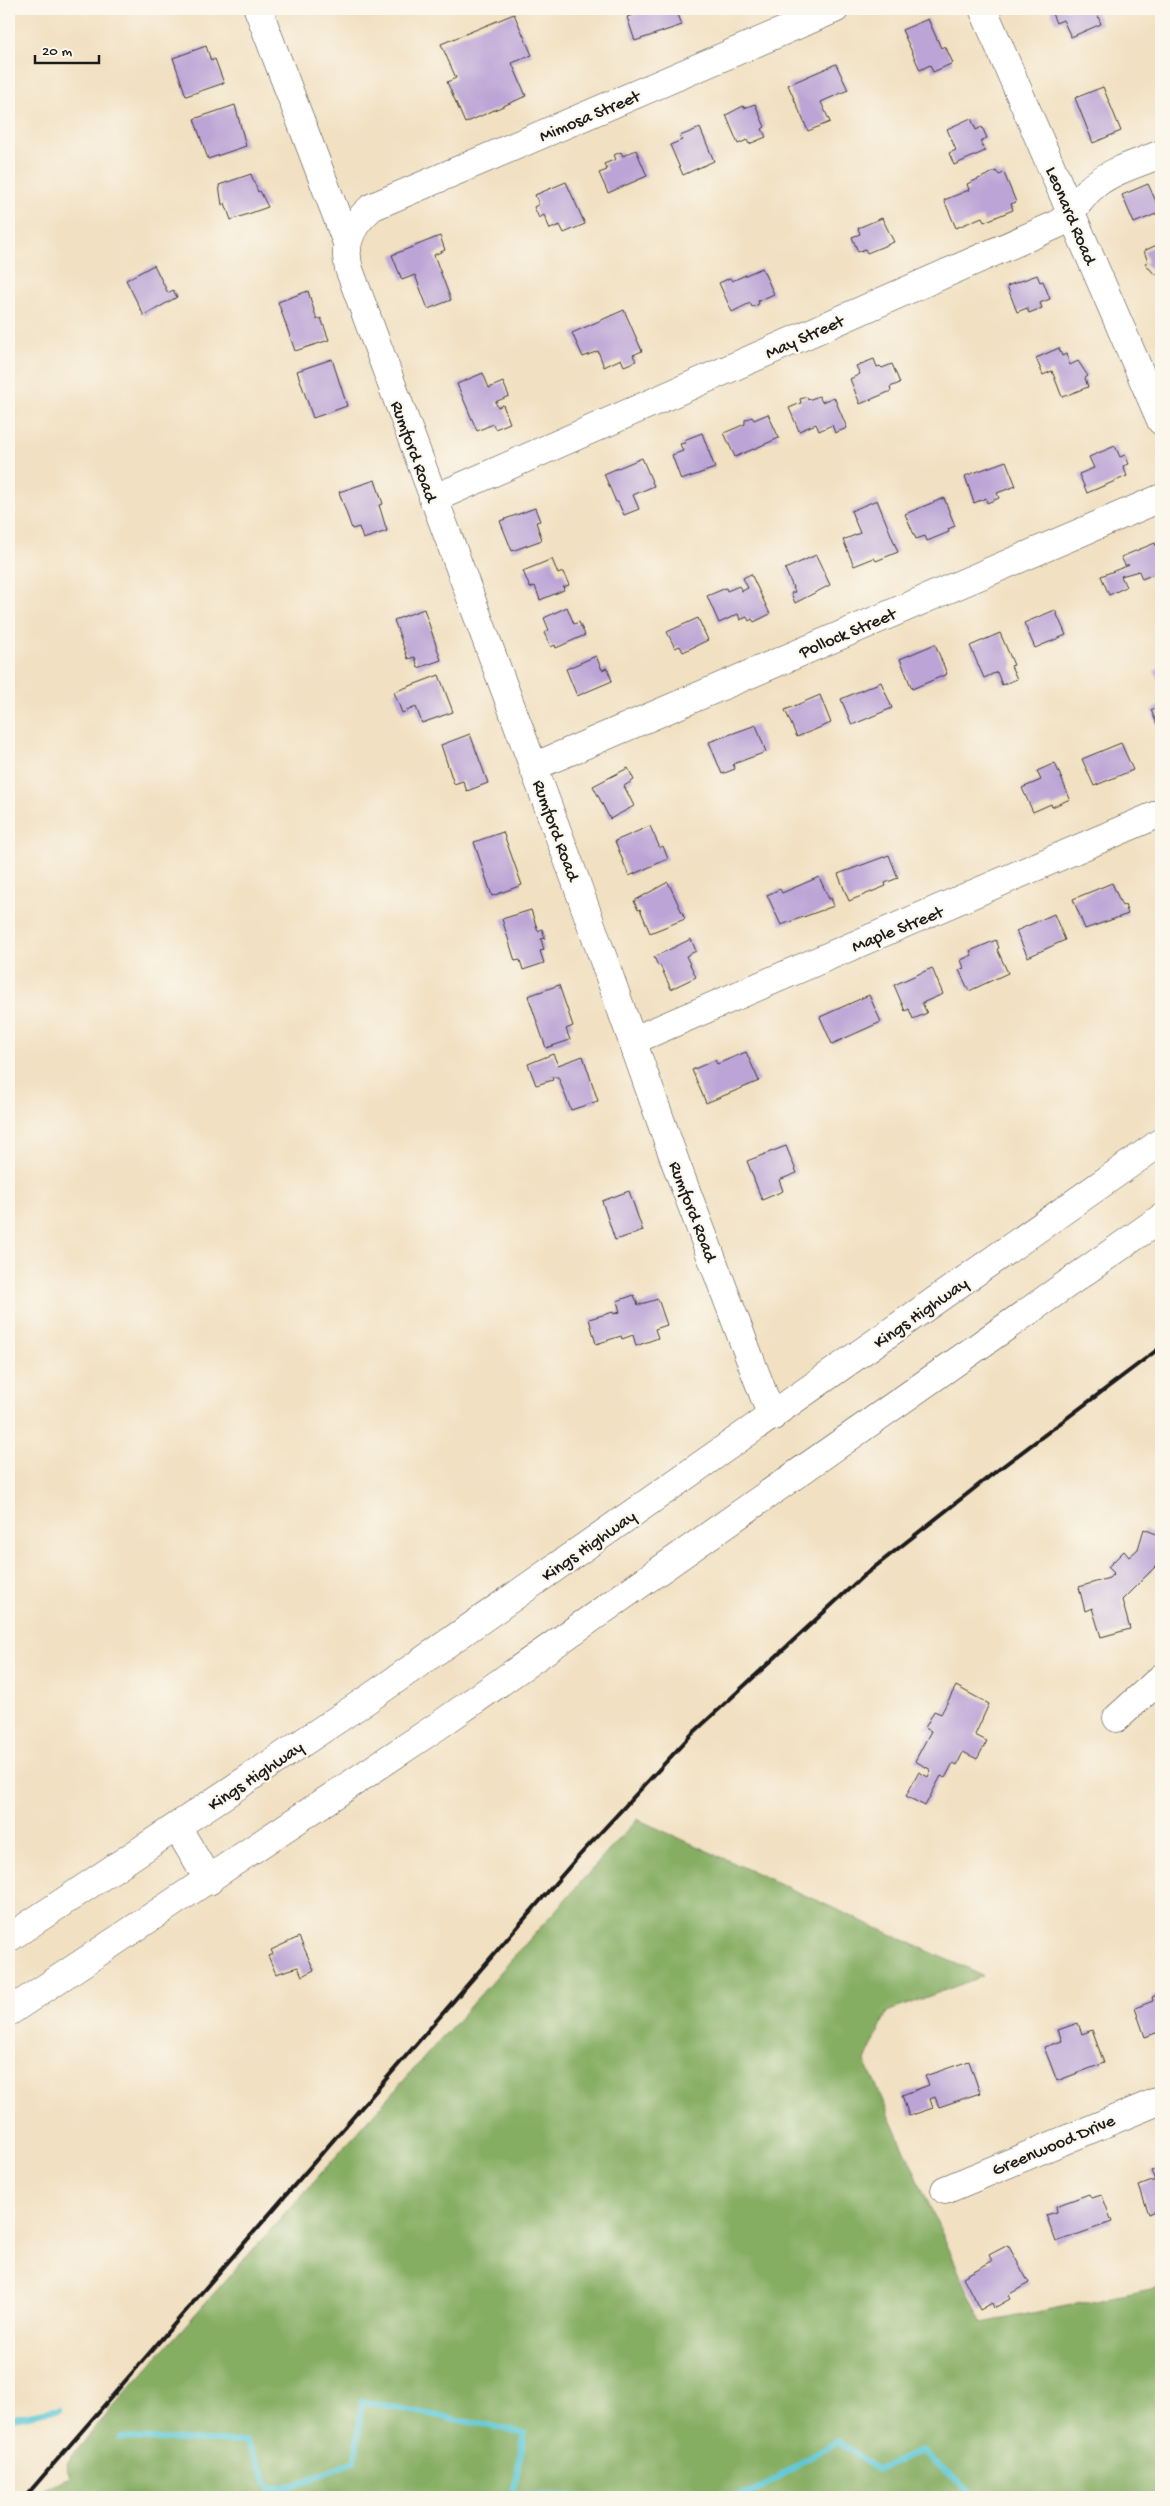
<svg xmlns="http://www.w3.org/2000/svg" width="1170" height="2506" font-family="'Gochi Hand',sans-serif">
<rect width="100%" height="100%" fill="#fbf7ec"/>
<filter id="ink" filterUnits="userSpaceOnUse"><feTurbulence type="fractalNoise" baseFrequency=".02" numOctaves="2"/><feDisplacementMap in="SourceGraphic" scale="10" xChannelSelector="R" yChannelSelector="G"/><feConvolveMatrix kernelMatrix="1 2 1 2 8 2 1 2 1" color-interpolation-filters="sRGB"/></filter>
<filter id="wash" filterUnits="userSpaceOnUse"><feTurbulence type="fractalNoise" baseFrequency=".0096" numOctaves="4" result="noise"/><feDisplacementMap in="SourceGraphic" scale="20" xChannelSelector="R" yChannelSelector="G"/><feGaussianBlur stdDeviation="1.12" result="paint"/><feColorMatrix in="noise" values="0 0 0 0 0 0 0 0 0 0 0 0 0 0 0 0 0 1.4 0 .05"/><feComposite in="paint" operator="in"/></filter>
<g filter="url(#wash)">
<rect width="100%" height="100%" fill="#f1e0c1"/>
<path fill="#86ae64" stroke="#516540" d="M637 1819 983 1976 887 2012 865 2061 982 2323 1161 2287V2497H35L42 2489 70 2477 66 2464 109 2411Z"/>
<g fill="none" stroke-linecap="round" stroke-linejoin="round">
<path stroke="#5cc7d6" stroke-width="6" d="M9 2419 59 2409
M120 2438 246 2442 270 2488 294 2486 355 2461 362 2401 525 2433 513 2494 592 2497
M725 2497 751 2494 837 2441 877 2470 921 2451 976 2497"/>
</g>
<g id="blocks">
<path fill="#bca4d6" d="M638 9H667L668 11 676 9 682 25 635 41 627 17 639 13Z
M1050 9H1095L1101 24 1071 37 1063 20 1056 23Z
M514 14 532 55 512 63 526 96 465 123 447 82 456 78 441 44Z
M928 19 941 48 945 46 953 63 933 72 930 65 920 70 902 30Z
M206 46 211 61 215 59 224 83 186 96 173 58Z
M836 64 848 90 821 102 830 122 808 131 788 85Z
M1103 87 1121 131 1093 143 1075 98Z
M755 104 765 127 762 129 766 137 749 144 747 140 738 144 726 115 743 106 744 108Z
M235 105 246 146 208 159 194 119Z
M971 118 976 130 982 127 987 138 980 141 985 151 954 165 949 153 956 150 947 129Z
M700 128 714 161 683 175 670 145 682 140 680 136Z
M636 150 647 176 608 193 599 173 607 170 604 164 616 159 614 155 621 152 623 156Z
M996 171 999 175 1004 173 1016 202 1011 204 1013 210 984 222 982 217 956 228 944 200 969 190 967 184Z
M251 174 258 192 260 191 268 207 231 220 225 203 222 205 219 185Z
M566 182 585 224 564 233 560 225 550 229 544 215 539 218 534 207 539 204 535 195Z
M1148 184 1161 212 1134 223 1122 195Z
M882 218 894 242 867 253 865 249 858 252 852 237 860 234 858 228Z
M440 236 445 250 434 255 451 300 428 309 415 275 402 280 392 255Z
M1161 243V272L1155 275 1145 263 1148 262 1144 251Z
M154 265 168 293 173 290 177 297 144 316 126 280Z
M762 268 774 294 758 301 759 304 752 307 750 303 732 312 719 283 730 278 732 281Z
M1037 275 1040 282 1043 281 1050 299 1040 303 1042 308 1029 313 1027 308 1017 312 1007 286Z
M308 291 317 320 321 318 329 340 295 351 278 302Z
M624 310 642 351 633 355 636 361 624 366 621 359 604 367 598 351 583 357 572 333Z
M1059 348 1062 356 1066 354 1070 365 1078 361 1088 376 1085 378 1088 387 1062 397 1052 371 1043 375 1036 358Z
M332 359 347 406 313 418 297 371Z
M874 359 877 367 880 366 882 368 892 364 900 383 890 387 891 391 860 404 850 379 860 374 856 366Z
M483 373 489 388 503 382 509 396 495 402 498 407 503 405 510 423 495 429 493 424 477 431 457 384Z
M819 396 822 402 834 397 847 428 835 433 832 425 819 431 816 424 799 431 789 408 801 403 800 399 807 397 808 400Z
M768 414 779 438 735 457 724 433 745 424V420L752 417 754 420Z
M702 433 715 468 681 480 672 455 683 451 680 444 685 443 684 440Z
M1115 446 1120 457 1125 455 1129 464 1123 466 1127 476 1087 493 1079 474 1094 468 1089 457Z
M642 458 654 486 633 495 639 509 624 515 618 502H616L604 474Z
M1006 461 1016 486 997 493 999 498 987 503 986 498 974 503 965 476Z
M375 480 383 504 379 505 387 531 363 539 359 527 352 529 339 492Z
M944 498 955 526 948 529 949 532 927 541 925 536 916 539 905 514Z
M877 500 898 552 876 561 874 558 854 566 843 540 860 533 851 511Z
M535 508 540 521 536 522 542 540 512 551 500 521Z
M1155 543 1158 550 1161 549V571L1142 579 1139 571 1121 576 1126 587 1109 595 1101 576 1129 565H1125L1121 557Z
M816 555 830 585 795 603 791 593 795 592 785 569Z
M552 559 558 574 563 572 569 585 563 587 564 590 540 600 535 586 530 588 523 571Z
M751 574 770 614 754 622 752 619 749 621 747 617 740 620 738 614 719 623 707 596 726 588 727 591 739 586 742 591 748 588 743 578Z
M567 607 574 624 579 622 585 635 556 648 555 645 551 647 544 633 549 630 544 618Z
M424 609 441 660 418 668 415 657 408 659 394 620Z
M1055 610 1066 635 1035 648 1024 623Z
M698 618 708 640 683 652 680 646 675 648 667 632Z
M1000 633 1014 665 1011 666 1017 679 1002 685 997 672 984 678 970 646Z
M935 644 947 674 912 689 900 659Z
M596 656 602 670 607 668 612 681 577 696 566 669Z
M1161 667V685L1154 671Z
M439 675 453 712 422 723 416 707 402 713 394 692Z
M881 682 892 708 852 725 841 699Z
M820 695 831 723 797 737 785 710Z
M1161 705V734L1151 710Z
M756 725 766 752 733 764 735 769 722 774 709 742Z
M470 734 488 783 467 791 463 781 454 784 441 745Z
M1121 743 1133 770 1094 786 1082 759Z
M1055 763 1070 799 1052 807 1051 804 1033 812 1022 788 1041 780 1037 771Z
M628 768 634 780 624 786 634 806 610 819 593 786Z
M650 826 660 848 663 846 668 859 629 876 615 841Z
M503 832 522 885 492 896 474 842Z
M889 855 898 878 885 883 886 886 849 901 838 874Z
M819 877 829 899 831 898 834 906 781 925 767 895 780 889 782 893Z
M668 882 685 919 650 933 640 909 638 910 634 901Z
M1112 883 1122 906 1125 905 1128 914 1085 929 1073 899Z
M531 910 538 931 542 929 545 938 541 939 544 950 540 951 544 963 523 970 520 960 515 961 502 919Z
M1054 914 1065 940 1028 957 1016 931Z
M691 939 696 951 686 956 696 977 671 989 660 965 658 966 654 957Z
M996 940 999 948 997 949 1008 973 969 991 959 970 964 968 961 960 972 955 970 951Z
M932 968 943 994 922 1003 927 1013 913 1019 909 1009 905 1011 894 985Z
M559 985 573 1026 566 1029 570 1040 546 1048 528 996Z
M869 995 881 1022 832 1044 820 1017Z
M746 1052 759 1081 706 1103 692 1070 715 1060 717 1064Z
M553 1054 558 1065 583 1056 598 1101 571 1110 558 1077H552L553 1080 536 1085 528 1064Z
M786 1146 797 1173 779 1180 783 1191 762 1200 747 1161Z
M629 1191 643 1231 615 1240 602 1201Z
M634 1295 638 1305 658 1299 667 1325 655 1329 658 1338 636 1346 633 1335 622 1339 621 1336 596 1344 589 1319 613 1312 614 1314 620 1312 617 1301Z
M1144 1529 1161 1536V1568L1156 1566 1122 1600 1130 1629 1101 1637 1092 1608 1085 1611 1079 1587 1109 1578 1114 1573 1108 1567 1124 1551 1129 1557 1138 1549Z
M956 1686 989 1704 975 1735 987 1741 977 1759 963 1752 957 1765 953 1763 945 1778 941 1776 925 1806 906 1796 919 1772 928 1777 931 1770 915 1761 931 1731 925 1728 934 1711 941 1714Z
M299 1937 314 1970 302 1976 298 1967 276 1974 268 1956 273 1954 271 1950Z
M1161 1993V2031L1145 2037 1135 2008 1153 2001 1152 1997Z
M1078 2023 1082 2034 1092 2030 1104 2063 1057 2081 1044 2047 1062 2041 1058 2030Z
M969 2061 980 2093 939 2107 935 2097 930 2099 933 2108 909 2116 902 2095 929 2085 925 2076Z
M1161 2167V2209L1149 2214 1139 2186 1155 2180 1151 2171Z
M1089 2194 1091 2198 1102 2195 1112 2222 1056 2242 1046 2215 1057 2212 1056 2206Z
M1008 2245 1029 2283 1008 2295 1010 2299 994 2308 992 2303 980 2310 963 2277 992 2261 989 2255Z"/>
</g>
</g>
<g filter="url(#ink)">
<use href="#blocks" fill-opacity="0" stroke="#3c3935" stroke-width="1"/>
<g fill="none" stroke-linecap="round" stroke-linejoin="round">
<g stroke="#3c3935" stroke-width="29">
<path id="minor" d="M258 9 347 243
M983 9 1161 421
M433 499 1058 224C1071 214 1078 202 1089 190 1108 171 1137 164 1161 154
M533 767 1161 498
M632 1041 1161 813
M772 1417 676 1164 575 879 349 269C342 243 352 224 372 207L835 9
M1117 1718 1161 1678
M945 2190 1161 2100"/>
</g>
<g stroke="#3c3935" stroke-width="29">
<path id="highway" d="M177 1827 209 1881
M9 1938 368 1699 1161 1142
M9 2012 438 1726 1161 1218"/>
</g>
<use href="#minor" stroke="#fff" stroke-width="28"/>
<use href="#highway" stroke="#fff" stroke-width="28"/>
<path stroke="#1c1c1c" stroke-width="4" d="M25 2497 577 1858 691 1735 862 1577 990 1476 1161 1347"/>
</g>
</g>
<g text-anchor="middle" stroke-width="4.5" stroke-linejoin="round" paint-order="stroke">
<g font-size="18" fill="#1c1c1c" stroke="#fbf7ec">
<text transform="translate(589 115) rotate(-23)" y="6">Mimosa Street</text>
<text transform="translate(1072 215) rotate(67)" y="6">Leonard Road</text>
<text transform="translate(804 336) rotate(-24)" y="6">May Street</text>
<text transform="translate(415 451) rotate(70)" y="6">Rumford Road</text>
<text transform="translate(847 632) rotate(-23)" y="6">Pollock Street</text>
<text transform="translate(557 830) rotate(70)" y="6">Rumford Road</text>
<text transform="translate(897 928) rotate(-22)" y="6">Maple Street</text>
<text transform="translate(694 1211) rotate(69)" y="6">Rumford Road</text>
<text transform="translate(920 1312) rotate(-35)" y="6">Kings Highway</text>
<text transform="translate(588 1545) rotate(-35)" y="6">Kings Highway</text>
<text transform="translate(255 1775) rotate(-34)" y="6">Kings Highway</text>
<text transform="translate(1053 2144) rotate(-23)" y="6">Greenwood Drive</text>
</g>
</g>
<rect width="1170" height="2506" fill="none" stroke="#fbf7ec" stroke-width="30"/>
<path d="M35 55v8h64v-8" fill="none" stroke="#1c1c1c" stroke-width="2.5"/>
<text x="42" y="55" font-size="15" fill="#1c1c1c" stroke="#fbf7ec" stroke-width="4" paint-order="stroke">20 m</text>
</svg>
